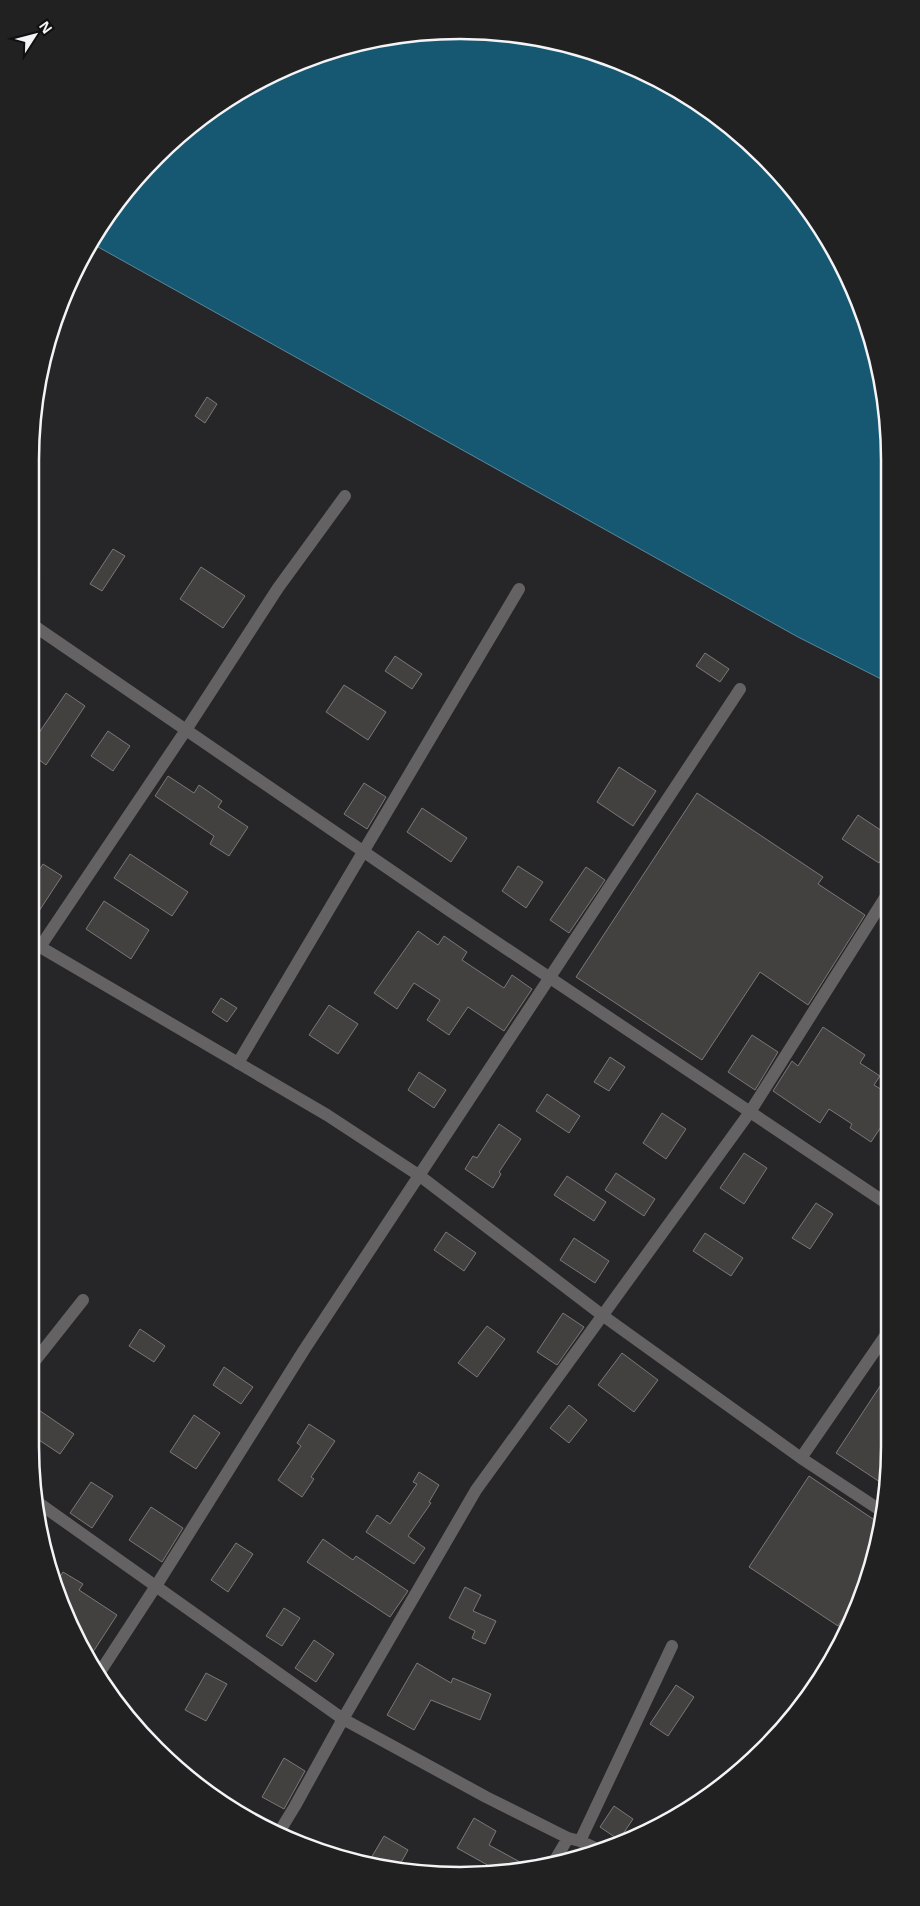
<svg xmlns="http://www.w3.org/2000/svg" width="920" height="1906" font-family="'Noto Sans',sans-serif">
<rect width="100%" height="100%" fill="#262629"/>
<path fill="#165872" stroke="#59879a" d="M460 30 544 38 625 63 722 119 801 198 857 295 886 404 887 682 798 637 91 243 103 221 156 156 221 102 296 63 376 38Z"/>
<path fill="#43413f" stroke="#7b7876" d="M207 397 217 404 205 423 195 416Z
M113 549 125 556 102 591 90 584Z
M201 567 245 596 223 628 180 599Z
M705 653 729 669 720 682 696 666Z
M395 656 422 674 412 689 385 671Z
M344 685 386 712 368 740 326 712Z
M66 693 85 706 46 765 30 753V746Z
M108 731 130 746 113 771 91 756Z
M619 767 656 791 633 826 597 802Z
M168 776 194 793 199 785 222 801 218 807 248 827 229 856 210 844 214 836 155 796Z
M364 783 386 797 367 829 344 814Z
M697 793 823 877 818 884 865 915 808 1005 760 972 702 1060 576 977Z
M422 808 467 838 451 862 407 832Z
M858 815 888 835V849L879 863 842 839Z
M130 854 188 892 172 916 114 878Z
M43 864 62 876 39 911 30 905V884Z
M518 866 543 882 526 908 502 891Z
M586 867 605 880 569 933 550 920Z
M104 901 149 930 131 959 86 929Z
M418 931 438 945 444 936 467 952 462 960 504 988 512 975 532 989 504 1031 468 1007 449 1035 427 1020 440 1000 414 983 397 1009 374 993Z
M221 998 237 1008 227 1022 212 1012Z
M329 1005 358 1024 338 1054 309 1035Z
M823 1027 865 1055 860 1063 880 1076 874 1085 889 1094V1115L871 1142 850 1128 852 1124 829 1109 820 1123 773 1091 792 1061 798 1066Z
M752 1035 778 1052 755 1090 728 1072Z
M610 1057 625 1067 609 1091 594 1082Z
M419 1072 446 1090 434 1108 408 1090Z
M547 1094 580 1116 569 1133 536 1111Z
M662 1113 686 1129 666 1159 643 1143Z
M499 1124 521 1139 499 1172 501 1174 493 1188 465 1169 473 1156 477 1158Z
M744 1153 767 1168 744 1204 720 1188Z
M616 1173 655 1199 644 1216 605 1190Z
M567 1176 606 1202 594 1221 554 1195Z
M816 1203 833 1214 810 1249 792 1238Z
M446 1232 476 1253 464 1271 434 1250Z
M705 1233 743 1258 731 1276 693 1251Z
M574 1238 609 1261 595 1283 560 1260Z
M563 1313 584 1327 557 1365 537 1352Z
M487 1326 505 1339 477 1377 458 1363Z
M140 1329 165 1346 154 1362 129 1346Z
M622 1353 658 1380 634 1412 598 1385Z
M224 1367 253 1387 241 1404 213 1385Z
M890 1371V1446L886 1486 836 1453Z
M30 1404 74 1434 60 1454 30 1434Z
M569 1405 587 1420 569 1443 550 1428Z
M194 1415 220 1433 196 1469 170 1452Z
M309 1424 335 1441 311 1477 314 1479 302 1497 278 1480 301 1446 297 1443Z
M419 1472 439 1485 429 1502 431 1503 408 1536 425 1548 414 1564 366 1532 377 1515 390 1524 417 1484 413 1482Z
M809 1476 882 1525 865 1585 838 1626 749 1567Z
M91 1482 113 1496 92 1528 70 1513Z
M151 1507 183 1528 162 1562 129 1540Z
M323 1539 353 1560 356 1556 408 1591 390 1617 307 1562Z
M236 1543 253 1554 228 1592 211 1580Z
M63 1572 83 1584 79 1590 117 1615 91 1655 54 1586Z
M465 1587 481 1595 473 1611 496 1621 485 1644 472 1638 475 1631 449 1618Z
M284 1608 300 1618 282 1646 266 1636Z
M314 1640 334 1654 316 1682 295 1668Z
M417 1663 451 1683 453 1678 491 1694 480 1720 431 1700 414 1730 387 1715Z
M206 1673 227 1684 206 1721 185 1710Z
M676 1685 694 1697 668 1736 650 1724Z
M284 1758 305 1771 284 1809 262 1797Z
M614 1806 633 1819 619 1840 600 1827Z
M474 1818 496 1831 489 1845 520 1862 514 1872H500L457 1848Z
M384 1836 408 1850 398 1868 367 1865Z"/>
<g fill="none" stroke-linecap="round" stroke-linejoin="round">
<path stroke="#646262" stroke-width="12" d="M30 941 327 1115 420 1176 602 1315 801 1458 883 1512
M40 947 186 730 278 588 345 496
M238 1063 519 589
M30 1367 83 1300
M801 1458 890 1329
M40 1504 343 1719 486 1797 568 1838 580 1841 595 1848
M100 1672 156 1586 304 1350 740 689
M278 1834 295 1806 343 1719 476 1490 750 1112 888 893
M580 1841 672 1646
M555 1860 568 1838"/>
<path stroke="#646262" stroke-width="12" d="M30 623 456 915 889 1205"/>
</g>
<path d="M0 0H920V1906H0ZM460 39H460A421 421 0 0 1 881 460V1446A421 421 0 0 1 460 1867H460A421 421 0 0 1 39 1446V460A421 421 0 0 1 460 39Z" fill="#212122" fill-rule="evenodd"/>
<path fill="none" stroke="#f4f4f6" stroke-width="2.5" d="M460 39H460A421 421 0 0 1 881 460V1446A421 421 0 0 1 460 1867H460A421 421 0 0 1 39 1446V460A421 421 0 0 1 460 39Z"/>
<g transform="translate(35 35) rotate(54)" stroke="#0f0f10" stroke-width="4" paint-order="stroke">
<path d="M0-4L9 19L0 12L-9 19Z" fill="#f4f4f6"/>
<text y="-8" font-size="14" font-weight="bold" text-anchor="middle" fill="#f4f4f6">N</text>
</g>
</svg>
